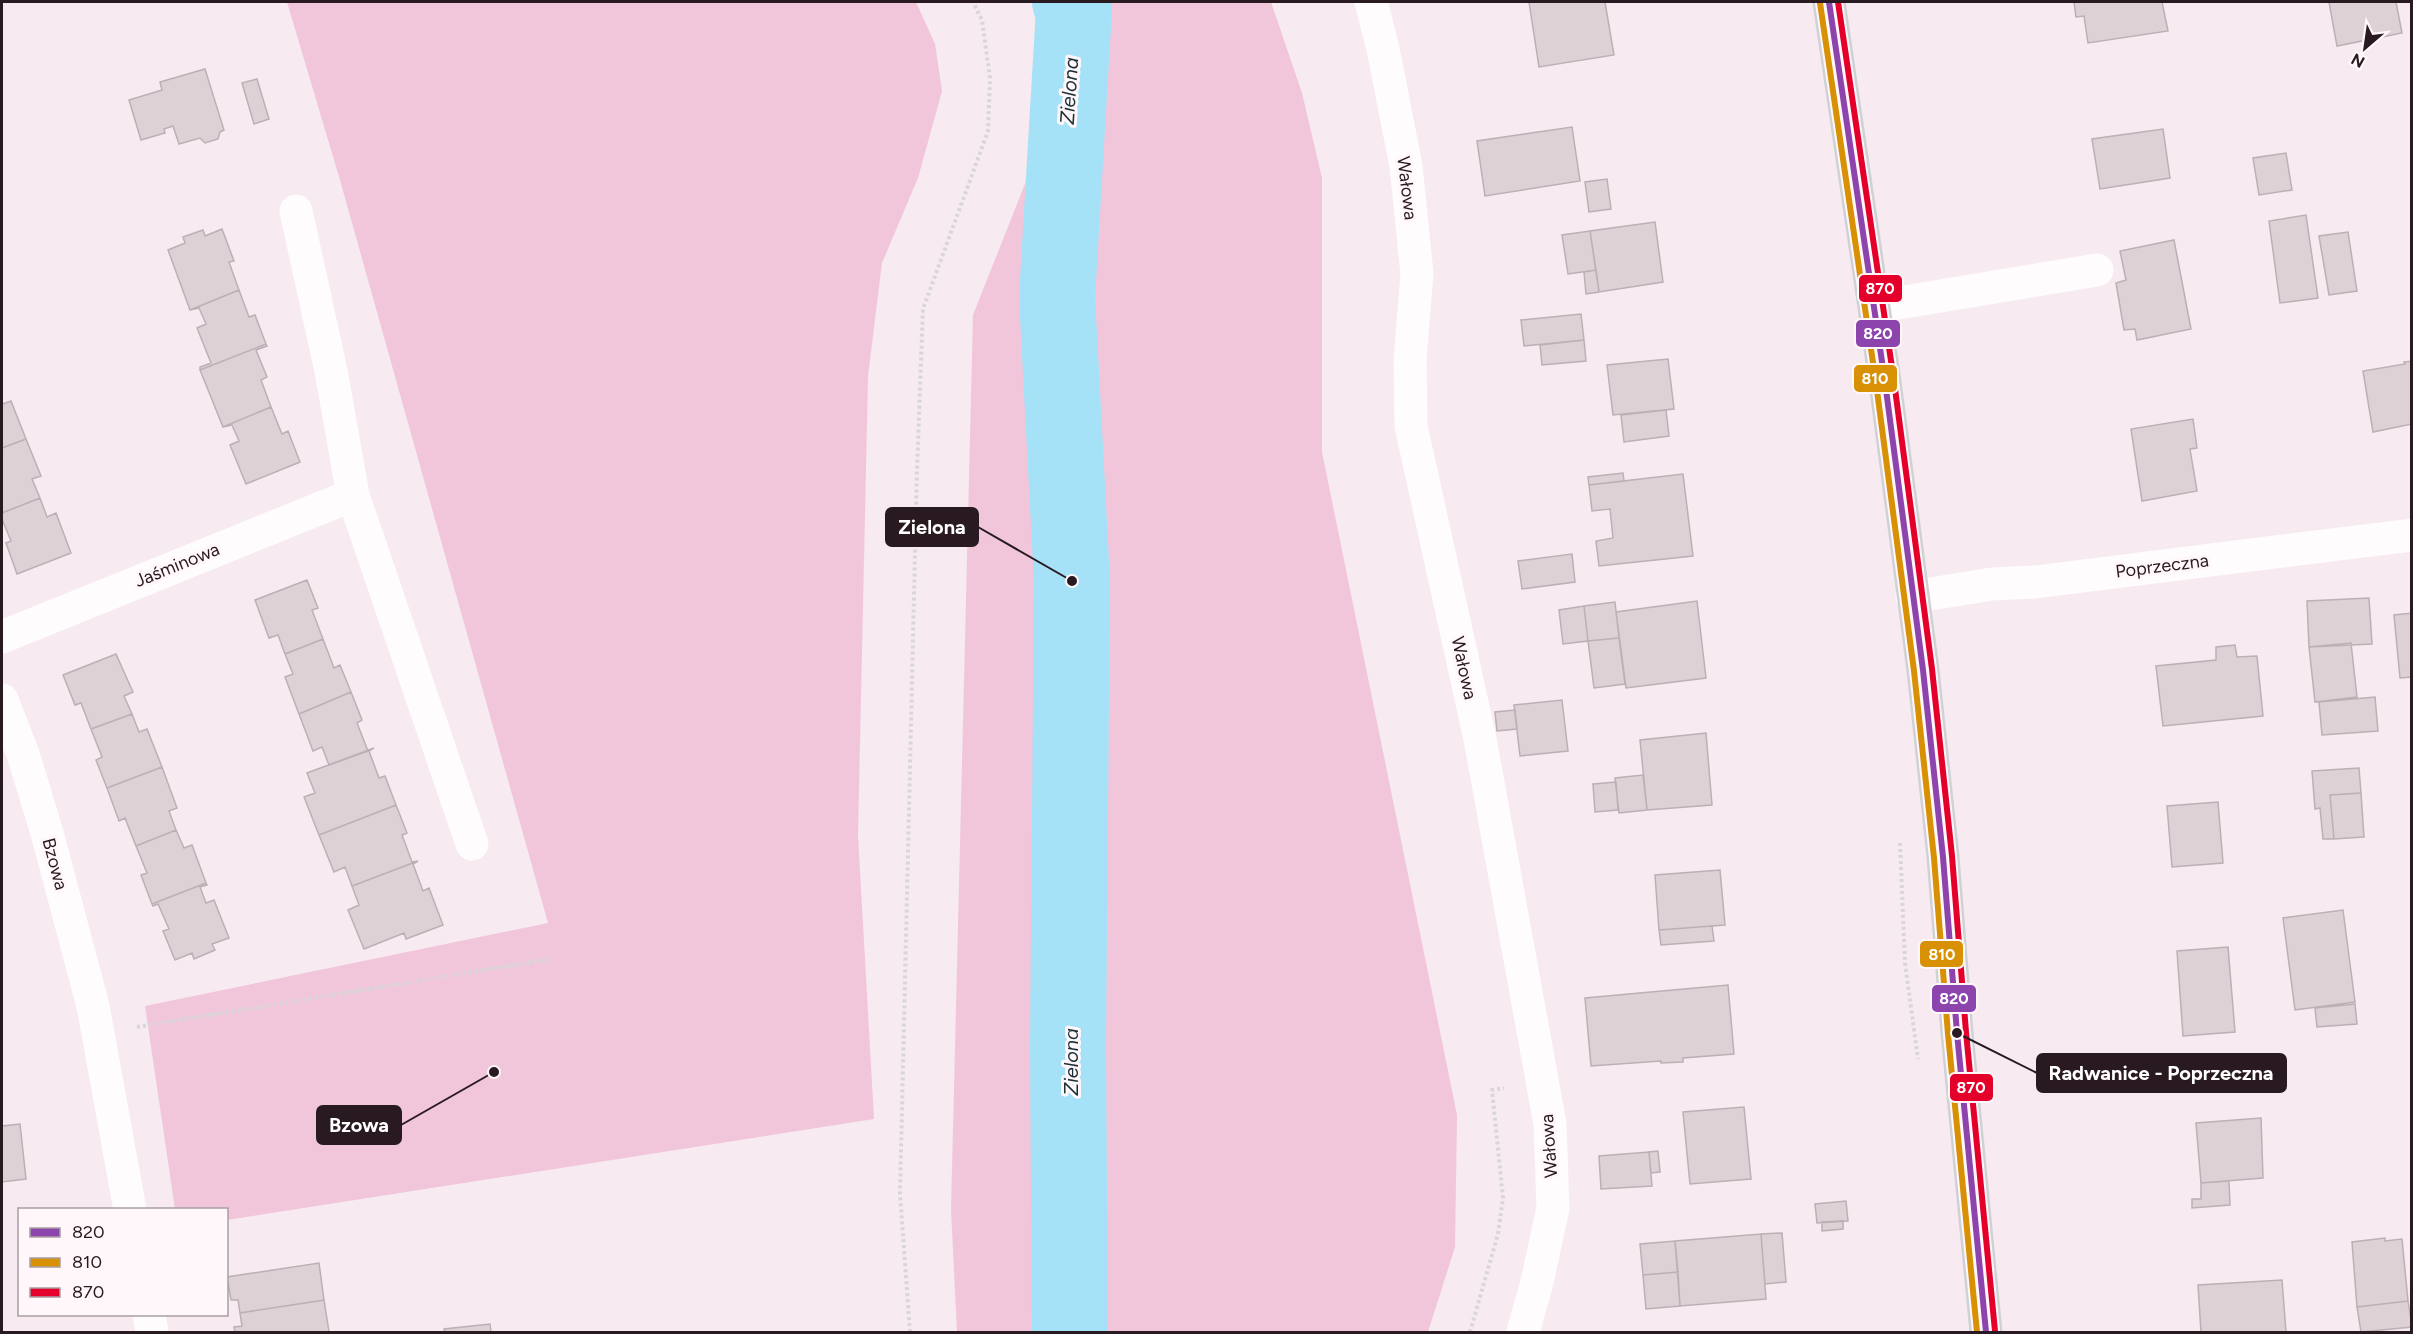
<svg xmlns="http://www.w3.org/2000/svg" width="2413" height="1334" font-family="Figtree,sans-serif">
<rect width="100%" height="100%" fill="#f7eaf0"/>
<path fill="#f1c6da" d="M287 2H916L935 44 942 91 918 178 882 263 868 376 858 835 874 1119 227 1220 226 1210 175 1209 145 1006 548 923 340 180Z
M1035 2H1271L1302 93 1322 178V452L1457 1115 1455 1247 1428 1332H957L951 1210 973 315 1038 151 1048 90 1039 8Z"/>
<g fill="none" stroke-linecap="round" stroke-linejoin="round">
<path stroke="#a6e2f7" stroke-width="76" d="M1070 2 1074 9 1057 297 1072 581 1068 1047 1070 1332"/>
</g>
<path fill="#ddd1d6" stroke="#bcafb5" stroke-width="1.5" d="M1529 2H1605L1614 55 1539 67Z
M2074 2H2162L2168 31 2088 43 2084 16 2076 17Z
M2329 2H2396L2402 33 2337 46Z
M205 69 224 130 220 132 218 139 205 143 200 138 179 144 173 126 164 129 165 133 141 140 129 100 162 90 160 82Z
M257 79 269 119 254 124 242 83Z
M1572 127 1580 181 1485 196 1477 141Z
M2163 129 2170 178 2100 189 2092 139Z
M2286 153 2292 190 2259 195 2253 158Z
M1607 179 1611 209 1589 212 1585 182Z
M2306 215 2318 298 2280 303 2269 221Z
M1655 222 1663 282 1599 292 1590 231Z
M222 229 234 261 229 262 239 290 190 310 168 250 185 243 183 237 203 230 205 236Z
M1590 231 1596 270 1568 274 1562 235Z
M2348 232 2357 291 2329 295 2319 236Z
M2174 240 2191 329 2137 340 2135 329 2124 330 2116 283 2126 280 2120 251Z
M1596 270 1599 292 1586 294 1584 272Z
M239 290 249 317 255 315 266 344 200 370V367L211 363 197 328 206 324 199 308 190 310Z
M1581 314 1584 340 1524 346 1521 320Z
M1584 340 1586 361 1542 365 1540 345Z
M266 344 267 346 256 350 267 377 261 380 271 407 223 427 200 370Z
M1668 359 1674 409 1613 415 1607 365Z
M2412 361V424L2373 432 2363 371 2405 364 2404 362Z
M2 401 3 404 11 401 26 439 2 448Z
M271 407 282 434 288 431 300 462 246 484 230 445 239 441 232 425 223 427Z
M1666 410 1669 436 1624 442 1621 415Z
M2193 419 2197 448 2190 449 2197 491 2142 501 2131 429Z
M26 439 41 476 32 479 40 498 2 513V448Z
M1623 473 1624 481 1589 485 1588 477Z
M1683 474 1693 556 1599 566 1596 541 1613 538 1610 509 1592 511 1589 485Z
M40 498 47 517 56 513 71 553 17 574 6 543 11 541 2 519V513Z
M1572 554 1575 582 1522 589 1518 561Z
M307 580 318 608 312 610 323 639 285 654 278 635 269 638 255 600Z
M2369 598 2372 644 2309 647 2307 601Z
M1697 601 1706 678 1626 688 1616 612Z
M1615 602 1619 638 1588 641 1584 606Z
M1584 606 1588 641 1563 644 1559 610Z
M2412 613V677L2400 678 2394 615Z
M1619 638 1625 684 1594 688 1588 641Z
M323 639 334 668 340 665 351 692 299 714 285 677 293 674 285 654Z
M2351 643 2357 697 2315 702 2309 647Z
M2235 645 2237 657 2257 656 2263 716 2163 726 2156 666 2216 660V647Z
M116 654 133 692 124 696 132 714 91 729 81 703 75 705 63 675Z
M351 692 362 720 357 723 368 751 329 765 322 747 313 751 299 714Z
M2375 697 2378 731 2322 735 2319 702Z
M1562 700 1568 751 1520 756 1514 705Z
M1515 710 1517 729 1497 731 1495 712Z
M132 714 139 732 147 729 162 767 107 788 96 760 102 757 91 729Z
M1706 733 1712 805 1647 810 1640 740Z
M374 748 369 751 379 778 385 776 396 805 319 835 304 797 315 793 307 773Z
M162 767 177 808 169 811 176 830 136 846 125 818 119 821 107 788Z
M2359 768 2361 793 2330 795 2334 839H2323L2320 808 2315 809 2312 771Z
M1643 775 1647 810 1619 813 1615 778Z
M1616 782 1618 810 1595 812 1593 784Z
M2361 793 2364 837 2334 839 2330 795Z
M2218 802 2223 863 2172 867 2167 806Z
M396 805 407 833 402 835 412 862 418 861 352 886 345 867 334 872 319 835Z
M176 830 184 848 192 845 206 883 152 904 141 875 147 873 136 846Z
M418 861 413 864 423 891 429 888 443 925 406 939 404 933 364 949 348 910 359 905 352 886Z
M1720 870 1725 925 1659 930 1655 875Z
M206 883 207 885 200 887 206 903 214 900 229 938 212 944 215 950 194 959 192 953 175 960 163 931 169 929 158 904 153 906 152 904Z
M2343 910 2355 1002 2295 1010 2283 918Z
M1712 926 1714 941 1661 945 1659 930Z
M2228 947 2235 1032 2183 1036 2177 951Z
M1728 985 1734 1054 1683 1058V1062L1661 1063V1061L1591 1066 1585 998Z
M2355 1004 2357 1024 2317 1027 2315 1008Z
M1744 1107 1751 1179 1690 1184 1683 1112Z
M2261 1118 2263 1178 2201 1183 2196 1123Z
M20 1124 26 1179 2 1182V1126Z
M1658 1151 1660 1172 1651 1173 1649 1152Z
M1649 1152 1652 1186 1601 1189 1599 1156Z
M2229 1181 2230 1205 2192 1208V1199H2201V1183Z
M1846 1201 1848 1221 1817 1223 1815 1204Z
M1843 1221V1229L1822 1231V1222Z
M1782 1233 1786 1282 1765 1284 1761 1234Z
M1761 1234 1766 1299 1680 1306 1675 1241Z
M2385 1238V1241L2402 1239 2408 1301 2357 1307 2352 1242Z
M1675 1241 1678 1272 1643 1275 1640 1244Z
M319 1263 324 1300 240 1313 238 1300H231L227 1277Z
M1678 1272 1680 1306 1646 1309 1643 1275Z
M2282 1280 2286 1332H2201L2198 1285Z
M324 1300 329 1332H235L234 1327 242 1326 240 1313Z
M2408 1301 2412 1327 2361 1332 2357 1307Z
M490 1324 491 1332H445L444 1329Z"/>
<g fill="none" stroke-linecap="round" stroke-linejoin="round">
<path stroke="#d9d6d7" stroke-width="4" stroke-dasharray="3 3" stroke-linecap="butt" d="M1900 843 1905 963 1918 1059
M137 1027 551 959
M910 1332 900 1194 917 469 923 309 988 131 990 78 982 20 973 2
M1470 1332 1498 1234 1503 1198 1492 1090 1504 1088"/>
<path stroke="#fefcfd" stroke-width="33" d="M1371 2 1383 49 1406 166 1417 274 1410 360 1411 426 1480 739 1550 1124 1553 1208 1537 1282 1523 1332
M296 211 331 371 353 495 472 844
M1874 307 2097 270
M1912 597 1992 584 2035 582 2412 535
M2 637 353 495
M2 700 23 754 47 833 93 1006 130 1210
M149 1314 152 1332"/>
<path stroke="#ced2d5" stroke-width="33" d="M1829 2 1885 382 1923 670 1943 857 1957 1033 1986 1332"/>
<g stroke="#fff7fa" stroke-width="10">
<path id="bus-1" d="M1829 2 1885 382 1923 670 1943 857 1957 1033 1986 1332"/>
</g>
<g stroke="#fff7fa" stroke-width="10">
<path id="bus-2" d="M1820 3 1876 383 1914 671 1934 858 1948 1034 1977 1332"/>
</g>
<g stroke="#fff7fa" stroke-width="10">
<path id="bus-3" d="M1838 2 1894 381 1932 669 1952 856 1966 1032 1995 1331"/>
</g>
<use href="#bus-1" stroke="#8e44ad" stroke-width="6"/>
<use href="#bus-2" stroke="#d89105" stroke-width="6"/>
<use href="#bus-3" stroke="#e4002b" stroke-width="6"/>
</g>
<g text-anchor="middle" stroke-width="6" stroke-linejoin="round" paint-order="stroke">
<g font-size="18" fill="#281a20" stroke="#fff7fa">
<text transform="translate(1407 188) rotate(83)" y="6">Wałowa</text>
<text transform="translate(177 565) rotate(-22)" y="6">Jaśminowa</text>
<text transform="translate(2162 566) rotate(-7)" y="6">Poprzeczna</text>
<text transform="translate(1464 668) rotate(78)" y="6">Wałowa</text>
<text transform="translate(55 864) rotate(75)" y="6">Bzowa</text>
<text transform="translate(1549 1146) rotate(-94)" y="6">Wałowa</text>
</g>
<g font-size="20" font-style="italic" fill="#1a2f36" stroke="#fff7fa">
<text transform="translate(1069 91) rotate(-86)" y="7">Zielona</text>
<text transform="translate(1071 1062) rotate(-90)" y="7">Zielona</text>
</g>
</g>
<path fill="none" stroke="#281a20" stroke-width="2" d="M1072 581L978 527M1957 1033L2037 1073M494 1072L401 1125"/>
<g fill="#281a20" stroke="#fff7fa" stroke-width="2">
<circle cx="1072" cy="581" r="6"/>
<circle cx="1957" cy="1033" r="6"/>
<circle cx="494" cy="1072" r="6"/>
</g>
<g fill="#281a20" stroke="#281a20" stroke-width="2">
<rect x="886" y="508" width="92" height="38" rx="6"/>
<rect x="2037" y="1054" width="249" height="38" rx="6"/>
<rect x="317" y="1106" width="84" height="38" rx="6"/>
</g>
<g font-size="20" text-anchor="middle" font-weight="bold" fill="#fff">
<text x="932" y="534">Zielona</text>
<text x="2161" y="1080">Radwanice - Poprzeczna</text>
<text x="359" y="1132">Bzowa</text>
</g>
<g stroke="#fff7fa" stroke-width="2">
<rect x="1858" y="274" width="45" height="29" rx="6" fill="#e4002b"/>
<rect x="1855" y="319" width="46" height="29" rx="6" fill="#8e44ad"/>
<rect x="1853" y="364" width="45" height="29" rx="6" fill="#d89105"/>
<rect x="1919" y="940" width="45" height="28" rx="6" fill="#d89105"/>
<rect x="1931" y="984" width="46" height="29" rx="6" fill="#8e44ad"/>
<rect x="1949" y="1073" width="45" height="29" rx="6" fill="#e4002b"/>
</g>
<g font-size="16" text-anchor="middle" font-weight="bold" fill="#fff">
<text x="1880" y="294">870</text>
<text x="1878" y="339">820</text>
<text x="1875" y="384">810</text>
<text x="1942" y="960">810</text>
<text x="1954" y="1004">820</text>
<text x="1971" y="1093">870</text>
</g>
<rect width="2413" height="1334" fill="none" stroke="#281a20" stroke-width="6"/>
<rect x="18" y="1208" width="210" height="108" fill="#fff7fa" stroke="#a99fa3" stroke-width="1.5"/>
<rect x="30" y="1228" width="30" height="9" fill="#8e44ad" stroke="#a99fa3" stroke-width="1.5"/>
<text x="72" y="1238" font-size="18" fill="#281a20">820</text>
<rect x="30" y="1258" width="30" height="9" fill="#d89105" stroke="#a99fa3" stroke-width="1.5"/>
<text x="72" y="1268" font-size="18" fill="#281a20">810</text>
<rect x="30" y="1288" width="30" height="9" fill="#e4002b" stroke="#a99fa3" stroke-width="1.5"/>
<text x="72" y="1298" font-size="18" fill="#281a20">870</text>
<g transform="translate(2365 48) rotate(209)" stroke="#fff7fa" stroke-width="4.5" paint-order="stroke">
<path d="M0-4.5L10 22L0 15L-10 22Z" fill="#281a20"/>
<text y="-9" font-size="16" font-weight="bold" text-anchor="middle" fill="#281a20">N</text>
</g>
</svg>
